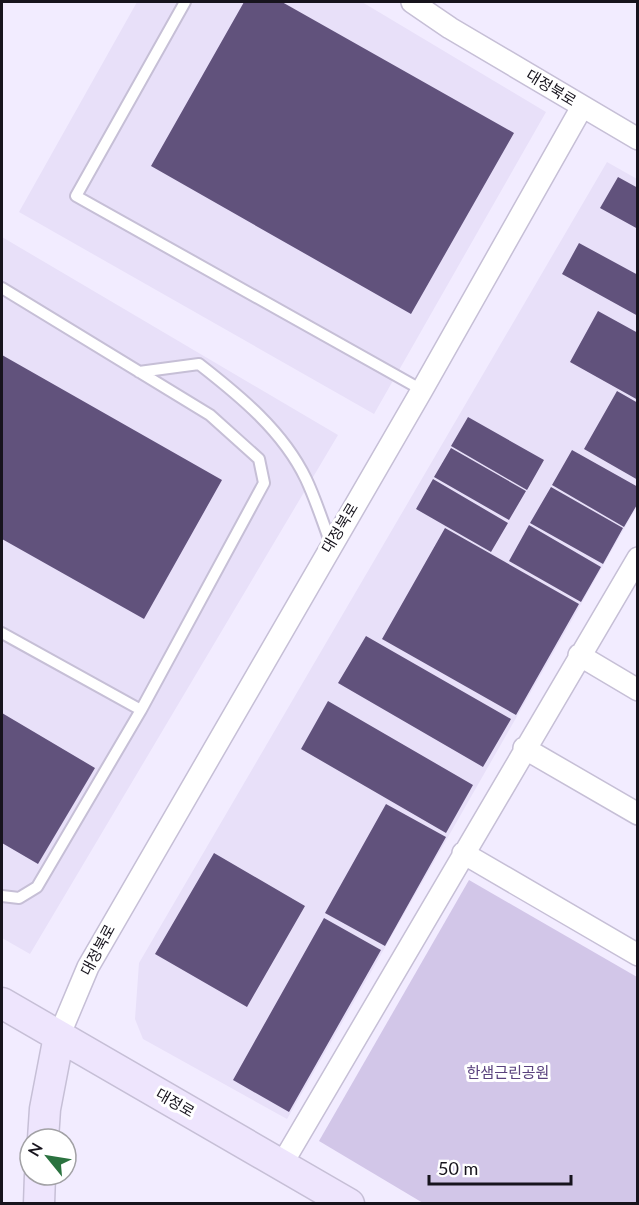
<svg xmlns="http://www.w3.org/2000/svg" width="639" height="1205" font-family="Lato,'Noto Sans KR',sans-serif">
<rect width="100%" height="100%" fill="#f2ecff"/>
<path fill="#e8e0f9" d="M137 2H362L546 112 374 414 19 212Z
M607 162 637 179V506L287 1119 143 1039 135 1019 139 963Z
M2 237 338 435 30 954 2 938Z"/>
<path fill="#d2c6e8" d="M469 880 637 977V1203H423L319 1141Z"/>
<path fill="#61527c" d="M244 2H282L514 133 411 314 151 166Z
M618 177 638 188V229L600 208Z
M579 243 638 275V316L562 274Z
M598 311 638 333V400L570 362Z
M2 355 222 480 144 619 2 539Z
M617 391 638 403V480L584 449Z
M468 417 544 460 527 490 451 446Z
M451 448 526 491 509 520 434 477Z
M572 450 638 487V503L624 527 552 485Z
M433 479 508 523 491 552 416 509Z
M551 487 623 528 603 564 530 523Z
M529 525 601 567 581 602 509 561Z
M445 528 579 604 516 715 382 639Z
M366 636 511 719 483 767 338 683Z
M328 701 473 785 446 833 301 749Z
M2 713 95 768 38 864 2 843Z
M386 804 446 837 385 946 325 913Z
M214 853 305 906 247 1007 155 954Z
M324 918 381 950 289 1112 233 1080Z"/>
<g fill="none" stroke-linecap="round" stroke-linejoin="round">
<g stroke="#c6bfd6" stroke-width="14">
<path id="lane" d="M185 2 76 196 422 390
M2 288 210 415 259 459 264 483 141 710 2 633
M139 372 199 364C240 396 283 431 306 479 316 500 323 523 331 544
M2 896 19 898 37 887 141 710"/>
</g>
<g stroke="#c6bfd6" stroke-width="24">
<path id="street" d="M412 2 450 28 638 139
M579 655 638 690
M524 748 638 814
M463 853 638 955
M59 1036 88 967 422 390 582 107
M282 1164 638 558"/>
</g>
<g stroke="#c6bfd6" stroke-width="33">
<path id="secondary" d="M2 1003 349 1204
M43 1139 45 1109 59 1036
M39 1204 40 1175"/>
</g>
<use href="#lane" stroke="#fff" stroke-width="10"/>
<use href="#street" stroke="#fff" stroke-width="21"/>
<use href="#secondary" stroke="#eee5fd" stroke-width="30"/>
</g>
<g text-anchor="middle" stroke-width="6" stroke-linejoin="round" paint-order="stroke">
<g font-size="15" fill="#17141d" stroke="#fff">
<text transform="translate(551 88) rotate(31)" y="5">대정북로</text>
<text transform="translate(340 528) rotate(-59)" y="5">대정북로</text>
<text transform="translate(98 950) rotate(-62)" y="5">대정북로</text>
<text transform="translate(175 1103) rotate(30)" y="5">대정로</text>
</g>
<g font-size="15" fill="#59417d" stroke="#fff">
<text x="508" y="1078">한샘근린공원</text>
</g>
</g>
<rect width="639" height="1205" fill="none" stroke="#17141d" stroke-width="6"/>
<g transform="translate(48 1157) rotate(300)"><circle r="28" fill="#ffffff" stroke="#a2a1a5" stroke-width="1.5"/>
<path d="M0-4.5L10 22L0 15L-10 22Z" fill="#2a723f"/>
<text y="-9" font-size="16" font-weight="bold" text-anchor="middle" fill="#17141d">N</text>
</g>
<path d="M429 1175v9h142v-9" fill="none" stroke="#17141d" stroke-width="3"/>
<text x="438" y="1175" font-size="18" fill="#17141d" stroke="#ffffff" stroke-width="4.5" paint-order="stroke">50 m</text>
</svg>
